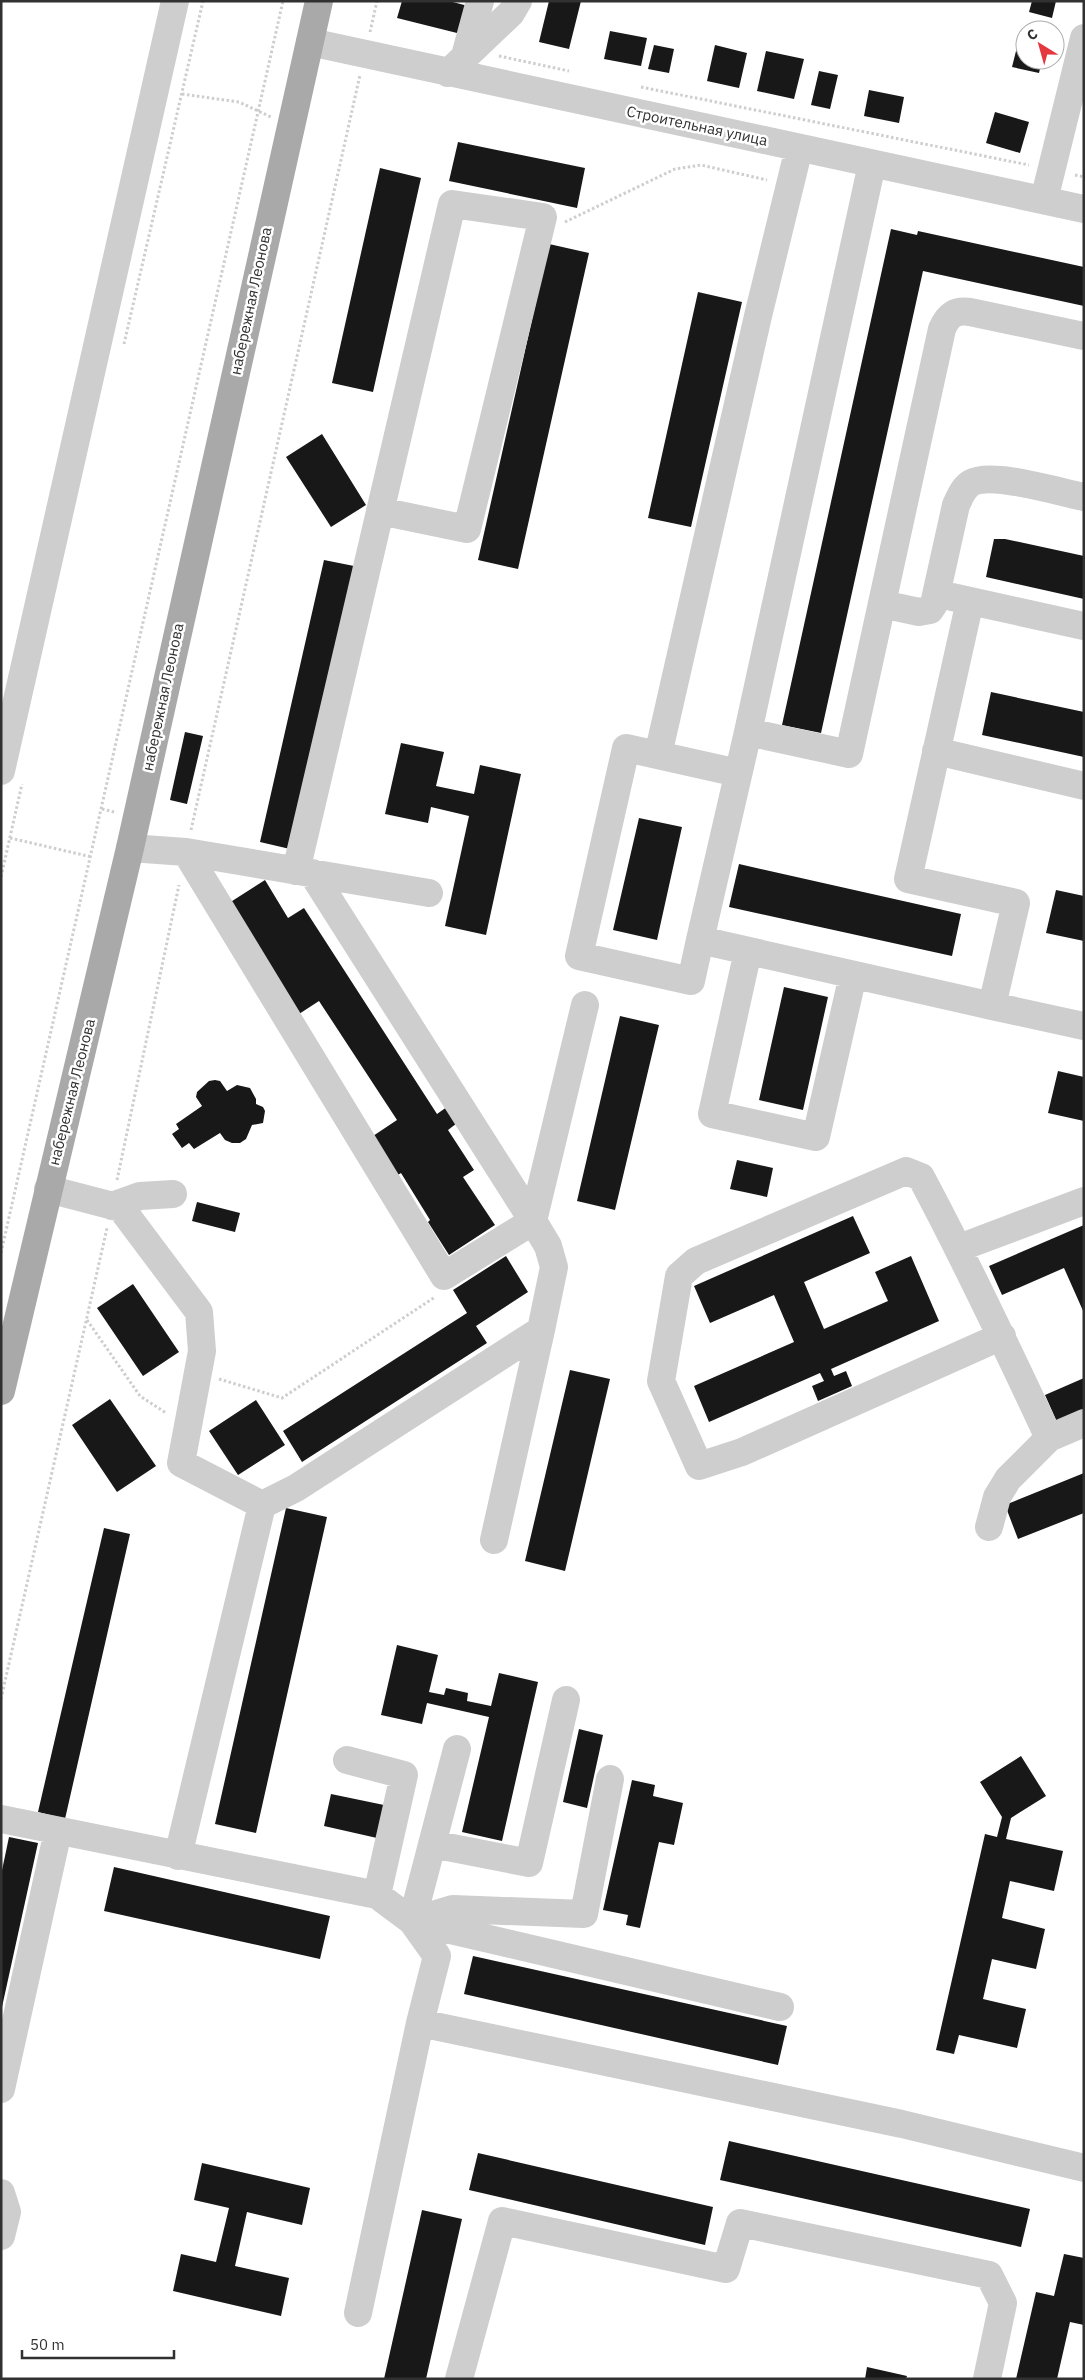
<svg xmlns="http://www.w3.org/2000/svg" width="1085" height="2380" font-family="'IBM Plex Sans',sans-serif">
<rect width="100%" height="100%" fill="#fff"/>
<path fill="#181818" d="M402 1H449L468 6 461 34 397 18Z
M549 1H581L569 49 539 42Z
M1032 1H1056L1052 18 1029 12Z
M610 31 647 38 641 66 604 59Z
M654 45 674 49 669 73 648 69Z
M715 45 747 53 739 88 707 81Z
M1017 47 1025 49V60H1042L1039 73 1012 67Z
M766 51 804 59 794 99 757 91Z
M819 71 838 75 830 109 811 105Z
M869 90 904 97 899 123 864 116Z
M995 112 1029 122 1020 153 986 143Z
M458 142 585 168 577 208 449 181Z
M380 168 421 178 373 392 332 383Z
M891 229 917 235 918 231 1084 267V306L923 271 821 733 782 725Z
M549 244 589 253 518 569 478 560Z
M698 292 742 302 691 527 648 518Z
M322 434 366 505 331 527 286 457Z
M994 539H1005L1084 556V599L986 577Z
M324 560 354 566 290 849 260 842Z
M991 692 1084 712V757L982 735Z
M185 732 203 736 187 804 170 800Z
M401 743 444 752 436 786 474 794 480 765 521 774 486 935 445 926 469 816 431 807 428 823 385 814Z
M639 818 682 827 657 940 613 930Z
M739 864 961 914 952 956 729 907Z
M265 880 288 918 304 908 437 1114 451 1104 461 1120 448 1130 474 1170 463 1177 495 1225 449 1255 428 1222 430 1220 401 1173 388 1181 364 1142 397 1120 319 1001 299 1014 229 903Z
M1056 890 1084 896V941L1046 933Z
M784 987 828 997 803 1110 759 1100Z
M620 1016 659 1025 615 1210 577 1201Z
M1058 1071 1084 1077V1121L1048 1113Z
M215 1080 220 1081 227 1091 237 1085 250 1088 256 1099V1104L263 1107 265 1111 263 1123 252 1125 246 1139 240 1143H232L225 1140 220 1133 194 1149 189 1143 182 1148 172 1134 179 1129 176 1124 202 1106 196 1097 197 1092 209 1081Z
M737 1160 773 1168 767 1197 730 1189Z
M197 1202 240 1213 235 1232 192 1221Z
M853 1216 870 1253 804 1282 824 1329 888 1301 875 1272 911 1256 939 1321 831 1369 834 1376 846 1371 852 1386 818 1401 812 1386 824 1381 820 1373 709 1422 694 1386 794 1342 774 1295 710 1323 694 1286Z
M1084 1225V1313L1064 1268 1002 1295 989 1266Z
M506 1256 528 1292 476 1326 487 1343 302 1462 283 1431 467 1313 453 1290Z
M133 1284 179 1352 143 1376 97 1308Z
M570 1370 610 1379 565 1571 525 1561Z
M1084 1378V1410L1057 1422 1045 1395Z
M110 1399 156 1466 117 1492 72 1425Z
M256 1400 285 1445 238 1475 209 1431Z
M1084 1473V1513L1018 1539 1005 1505Z
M286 1508 327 1517 256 1833 215 1824Z
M104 1528 130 1534 65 1819 38 1812Z
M397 1645 438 1655 429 1692 444 1695 446 1688 468 1693 467 1701 491 1706 499 1673 538 1682 502 1841 462 1832 489 1717 427 1703 422 1724 381 1715Z
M579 1729 603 1735 587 1808 563 1802Z
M1021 1756 1046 1796 1011 1818 1006 1839 1063 1851 1054 1891 1010 1881 1002 1918 1045 1929 1036 1969 992 1959 983 1999 1026 2009 1017 2048 959 2035 954 2054 936 2050 985 1834 997 1837 1002 1817 980 1782Z
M632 1780 655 1785 653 1796 683 1803 674 1845 659 1842 640 1928 626 1925 628 1915 603 1910Z
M331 1794 384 1805 377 1838 324 1826Z
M9 1837 38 1843 2 2007 1 1875Z
M114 1867 330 1916 320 1959 104 1911Z
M473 1956 787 2026 778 2065 464 1994Z
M729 2141 1030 2209 1021 2247 720 2180Z
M478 2153 713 2207 705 2245 469 2190Z
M202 2163 310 2188 302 2225 247 2212 235 2266 289 2278 281 2316 173 2291 181 2254 216 2262 229 2208 194 2200Z
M422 2210 462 2219 426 2379H384Z
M1064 2254 1084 2258V2325L1070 2322 1057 2379H1016L1036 2292 1054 2296Z
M867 2367 907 2376 906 2379H865Z"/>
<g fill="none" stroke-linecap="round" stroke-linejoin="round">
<path stroke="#cecece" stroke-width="3" stroke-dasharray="2.5 2.5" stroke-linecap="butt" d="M370 32 377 1
M499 56 569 71
M641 87 1029 165
M182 94 239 102 271 117
M1075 175 1084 177
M565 222 675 169 701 165 767 180
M124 344 203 1
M102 809 114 812
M191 830 360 75
M10 838 92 857
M1 877 22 784
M117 1180 179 885
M1 1253 283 1
M87 1320 140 1396 166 1413
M219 1379 282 1398 435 1297
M1 1699 107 1228"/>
<path stroke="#cecece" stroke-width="28" d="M310 42 1084 209
M465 56 480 1
M448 73 511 13 518 1
M872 164 748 732 849 754 942 329C948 315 955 310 970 312L1084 336
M1044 200 1084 38
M952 597 1084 626
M882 604 919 612 930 610 934 604 956 505C960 497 963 488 971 483 991 471 1059 492 1084 497
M748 732 700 940 992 1006 1016 903 908 879 970 601
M936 751 1084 786
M658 755 758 316 799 148
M1 771 175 1
M130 848 186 852 444 1276 533 1221 312 873
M186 852 429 893
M296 871 452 204 543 217 467 529 380 511
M700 940 691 981 579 956 626 748 738 773
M748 951 712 1114 816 1137 853 975
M992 1006 1084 1026
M48 1189 121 1208 199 1312 202 1351 181 1463 262 1505 178 1856
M112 1206 140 1196 173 1194
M959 1248 1084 1201
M541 1330 554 1267 548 1246 533 1221 585 1005
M1002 1336 742 1452 699 1466 661 1381 679 1276 696 1261 906 1171 921 1177C967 1263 1008 1350 1049 1438
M262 1505 296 1488 541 1330 494 1540
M989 1527 997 1497 1008 1479 1049 1438 1084 1423
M347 1760 404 1775 377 1895
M1 1819 377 1895 412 1921 437 1956 420 2023 902 2124 1084 2168
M432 1844 529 1863 566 1700
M412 1921 780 2007
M412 1921 457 1749
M413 1921 453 1909 584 1914 610 1779
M1 2089 58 1831
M1 2193 7 2212 1 2236
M358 2313 420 2023
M459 2379 502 2221 726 2269 740 2223 989 2275 1003 2303 987 2379"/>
<path stroke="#a9a9a9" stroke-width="28" d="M1 1391 130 848 319 1"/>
</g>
<g text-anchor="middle" stroke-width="5" stroke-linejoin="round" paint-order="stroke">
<g font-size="15" fill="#313131" stroke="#fff">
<text transform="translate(697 126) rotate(12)" y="5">Строительная улица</text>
<text transform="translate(251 301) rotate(-78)" y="5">набережная Леонова</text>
<text transform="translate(163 697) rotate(-78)" y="5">набережная Леонова</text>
<text transform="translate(72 1092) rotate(-76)" y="5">набережная Леонова</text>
</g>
</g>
<rect width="1085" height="2380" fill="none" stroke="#313131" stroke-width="5"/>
<g transform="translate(1040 45) rotate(323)"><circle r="24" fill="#ffffff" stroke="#adadad"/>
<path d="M0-4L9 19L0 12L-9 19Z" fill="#e5373e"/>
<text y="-8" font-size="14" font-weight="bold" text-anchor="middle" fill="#313131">С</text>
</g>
<path d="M22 2350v8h152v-8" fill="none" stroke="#313131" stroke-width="2.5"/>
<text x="30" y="2350" font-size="15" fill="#313131" stroke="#ffffff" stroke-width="4" paint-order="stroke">50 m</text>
</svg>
